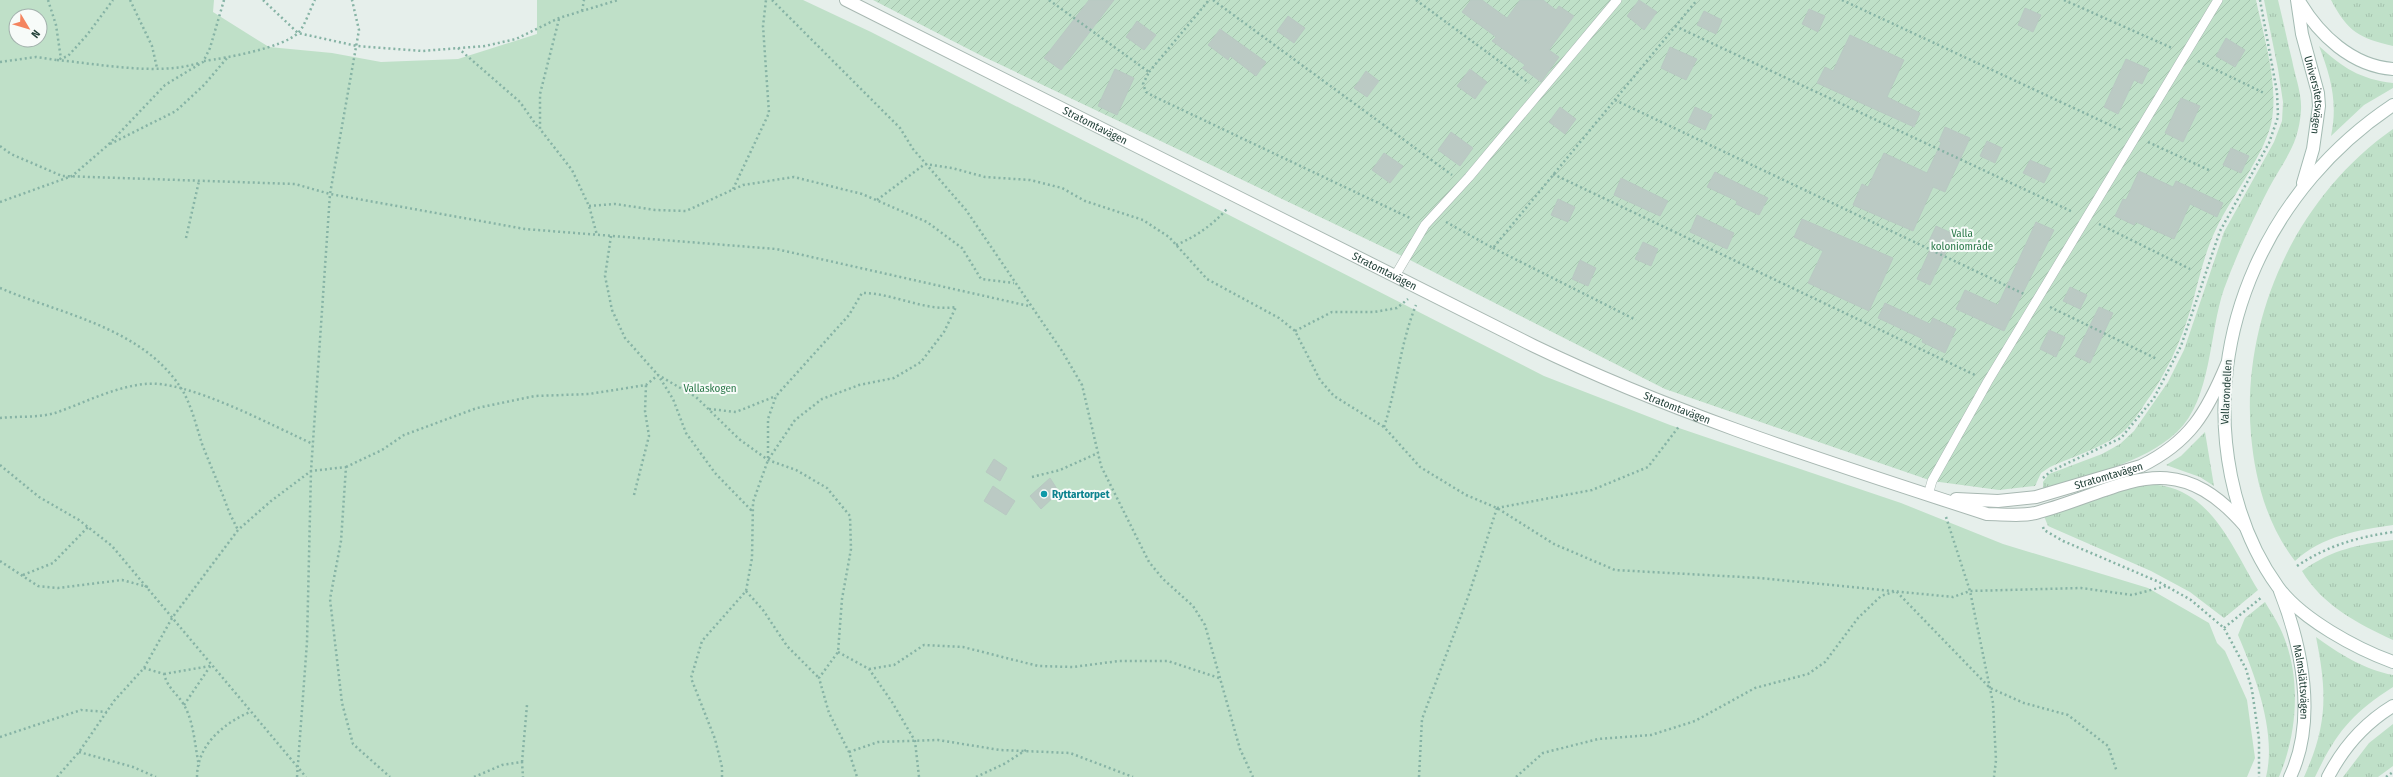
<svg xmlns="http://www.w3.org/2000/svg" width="2393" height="777" font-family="'Fira Sans Condensed',sans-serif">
<defs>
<pattern id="grass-tufts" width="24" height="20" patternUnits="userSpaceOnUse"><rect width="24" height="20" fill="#bfe0c8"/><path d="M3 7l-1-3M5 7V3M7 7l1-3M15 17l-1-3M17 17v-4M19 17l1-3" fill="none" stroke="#a4c1ad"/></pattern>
<pattern id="garden-furrows" width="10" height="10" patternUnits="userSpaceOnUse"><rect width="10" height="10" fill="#bfe0c8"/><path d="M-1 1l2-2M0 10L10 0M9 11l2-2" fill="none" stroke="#a4c1ad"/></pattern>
</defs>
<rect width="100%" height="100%" fill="#e6efeb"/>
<path fill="url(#grass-tufts)" d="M2264 0H2278C2283 20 2287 40 2292 60 2295 76 2302 94 2301 110 2299 145 2284 160 2269 188 2252 221 2237 254 2224 289 2209 332 2212 399 2177 432 2141 465 2089 474 2043 489V482L2049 474 2102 454 2120 444 2134 431 2168 382 2184 350 2224 232 2274 142 2282 121 2283 102 2278 69Z
M2331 0H2393V46C2359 38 2348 32 2331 0Z
M2319 46C2343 68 2360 79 2393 83V88L2364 105 2331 136C2338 103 2331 77 2319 46Z
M2393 129V525C2358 530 2322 536 2295 561 2267 525 2255 480 2251 435 2241 318 2296 197 2393 129Z
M2205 432 2214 486 2200 477 2166 465 2181 456Z
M2137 486C2145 486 2156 484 2164 486 2214 496 2234 551 2258 590L2224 618 2190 592 2151 571 2048 526 2044 516Z
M2393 540V640C2358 624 2322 605 2302 571 2333 549 2357 545 2393 540Z
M2265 602C2270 611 2276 619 2280 628 2302 674 2298 732 2279 777H2266C2277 733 2255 675 2238 635L2245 618Z
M2316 637C2338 653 2365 670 2393 675V687C2351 714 2336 733 2315 777H2304C2328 724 2327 692 2316 637Z
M2393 724V766L2378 777H2343L2369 743Z"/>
<path fill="#bfe0c8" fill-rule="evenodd" d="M0 0H214L213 12 269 47 332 53 381 62 458 59 537 34V0H803L871 32 1544 376 1670 425 1901 503 2003 544 2148 588 2209 623 2217 643 2225 651 2247 700 2255 758 2247 777H0ZM16 16H40V40H16Z"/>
<path fill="url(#garden-furrows)" d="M873 0H2256C2264 38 2278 81 2272 119 2268 149 2231 198 2217 227 2204 253 2199 280 2191 308 2181 342 2165 376 2144 405 2137 416 2129 428 2119 435 2098 449 2072 457 2050 467L2041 473 2035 486 1999 490 1932 481 1665 389 1404 257 980 55Z"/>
<path fill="#bbcac4" stroke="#b8c9c2" d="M1089 0H1114L1061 70 1044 58Z
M1471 0H1482L1507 18 1520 0H1543L1556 10 1559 6 1574 16 1549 50 1559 57 1541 82 1522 68 1525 65 1492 41 1496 37 1462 12Z
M1639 0 1657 12 1644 30 1627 16Z
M2025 8 2041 15 2033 32 2018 25Z
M1809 9 1825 16 1818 32 1802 24Z
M1704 11 1722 20 1716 34 1697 25Z
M1288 16 1305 28 1294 43 1277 31Z
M1137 21 1156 35 1144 50 1126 37Z
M1220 29 1266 62 1256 76 1230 56 1228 60 1208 45Z
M1850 35 1904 60 1887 97 1920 113 1914 127 1817 83 1825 67 1833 71Z
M2226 38 2245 50 2235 67 2216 56Z
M1670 47 1697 59 1686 80 1661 68Z
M2126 59 2149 69 2142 84 2134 80 2118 114 2104 107Z
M1115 69 1134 78 1117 115 1098 106Z
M1470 69 1487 82 1475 99 1457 86Z
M1366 71 1379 81 1367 97 1354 88Z
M2181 98 2200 106 2183 142 2165 133Z
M1560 107 1576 119 1565 134 1549 122Z
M1695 107 1712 115 1705 130 1688 122Z
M1945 127 1970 138 1945 192 1933 187 1913 231 1853 205 1862 184 1868 187 1884 153 1927 173 1941 143 1939 141Z
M1451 132 1473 148 1460 166 1438 150Z
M1987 141 2002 148 1995 163 1980 156Z
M2231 148 2249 156 2241 173 2223 165Z
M1384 153 1403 166 1390 183 1372 170Z
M2030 160 2051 169 2044 183 2023 173Z
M2139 171 2173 187 2176 181 2223 203 2217 217 2190 204 2174 239 2136 222 2134 225 2115 216 2123 199 2126 200Z
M1715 172 1768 198 1759 215 1736 204 1737 201 1707 187Z
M1621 178 1668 201 1660 216 1614 195Z
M1558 199 1575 207 1568 222 1551 215Z
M1697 215 1734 233 1727 249 1690 232Z
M1802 219 1893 258 1869 311 1808 283 1823 251 1794 237Z
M2036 222 2054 230 2004 331 1956 309 1965 290 1998 305Z
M1936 226 1956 235 1949 250 1947 249 1930 285 1917 279 1933 243 1929 241Z
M1643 242 1658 249 1651 266 1635 259Z
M1580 260 1596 268 1588 286 1572 279Z
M2070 287 2087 295 2080 309 2063 301Z
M1885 303 1930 324 1933 318 1956 329 1945 353 1922 342 1923 339 1878 318Z
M2099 307 2113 313 2090 363 2075 356Z
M2049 330 2065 337 2056 357 2040 349Z
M994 459 1007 468 1000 481 986 472Z
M1050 478 1059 492 1041 509 1030 496Z
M993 486 1015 501 1006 515 984 501Z"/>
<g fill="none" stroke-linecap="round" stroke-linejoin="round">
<g stroke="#a8b8b2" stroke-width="10">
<path id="service" d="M1395 276 1425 225 1469 177 1617 0
M1928 495 1932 481 1988 381 2218 0"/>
</g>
<g stroke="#a8b8b2" stroke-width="14">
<g id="minor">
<path id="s1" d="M846 0 1534 346C1679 416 1834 464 1987 514 2003 514 2023 517 2039 512 2124 489 2172 442 2245 526"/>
<path id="s2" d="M1956 499 1998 501 2036 497 2141 466C2190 442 2207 412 2227 364"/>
</g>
</g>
<g stroke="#a4bbb3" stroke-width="14">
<g id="secondary">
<path id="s3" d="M2297 0 2302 34 2318 93 2319 106 2313 149 2303 183"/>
<path d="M2299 1C2319 35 2352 66 2393 69"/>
<path d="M2393 105C2271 186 2202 331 2231 476 2239 515 2254 554 2278 587 2301 619 2357 649 2393 662"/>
<path id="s4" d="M2280 591C2302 647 2317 720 2290 777"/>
<path d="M2328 777C2343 748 2365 723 2393 706"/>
</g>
</g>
<path stroke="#86b3a5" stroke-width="2.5" stroke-dasharray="2 3" stroke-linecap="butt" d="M48 0 56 25 61 59
M130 0 152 46 157 68
M263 0 298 33 357 46 422 51 485 46 516 39 559 18 618 0
M772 0 900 128 913 149 966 210 1062 351 1082 385 1101 466 1149 562 1163 579 1193 606 1205 625 1240 749 1253 777
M1049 0 1149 72 1143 84 1146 92 1153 96 1412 219
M1213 0 1452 175
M1416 0 1529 83
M1842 0 2123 131
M2064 0 2172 48
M582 11 584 0
M559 19 540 94V129L572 170 589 206 597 235
M1675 26 2073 212
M458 48 520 102 539 129
M57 60C100 64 158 76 199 63
M204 61C226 58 282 48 298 33 305 26 310 9 315 0
M2198 61 2264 93
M0 62 36 57 57 60 68 56 87 35 113 0
M1149 72 1209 0
M1615 100 2024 294
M2148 142 2211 171
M110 144 176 111 204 85 227 58
M0 146 11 154 62 176 295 184 330 194 525 229 776 249 1029 306
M1553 174 1975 375
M733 189 769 113 763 26 766 0
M877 200 925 164 952 168 985 177 1030 180 1062 188 1085 201 1143 220 1169 237 1207 279 1279 318 1295 331 1320 380 1334 396 1384 427 1420 467 1466 495 1497 508 1554 544 1615 570 1760 578 1953 597 1970 591 2081 588 2132 595 2166 586
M0 202 72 176 108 145 165 85 203 62 210 48 224 0
M589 206 615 204 655 210 686 211 743 185 794 177 862 194 927 222 962 248 981 279 1014 283
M1446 222 1493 248 1697 0
M2099 224 2190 269
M611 236 605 276 612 310 625 338 658 375 696 397 739 439 768 460 796 470 827 488 850 516 851 549 842 599 838 652 819 678 829 713 849 752 857 777
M186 238 199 181
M1176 245C1197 236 1211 226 1227 209
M1493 248 1636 320
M0 288C63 315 146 328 184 393 192 408 197 428 202 444 211 467 221 489 229 512L238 530
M2050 307 2157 359
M1295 331 1332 312H1374L1397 308 1408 299
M709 409 736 412 776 396
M0 418C17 416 38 418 55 413 84 403 114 387 145 384 186 379 273 426 313 444
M1384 427C1397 387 1400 344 1416 305
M0 465 39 497 79 520 112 546 306 777
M346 467 382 450 404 435 477 408 535 396 589 394 646 385 658 375 673 399 686 433 715 473 753 512
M1032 477 1060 470 1098 453
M2043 478 2051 471 2121 438 2154 398 2181 346 2220 231 2269 143 2278 117 2277 92 2260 0
M634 495 649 436 645 411 646 385
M1497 508 1592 490 1648 467 1680 425
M1946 517 1970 591 1993 703 1996 760 1994 777
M2043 527 2044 530 2063 541 2159 582 2191 600 2224 628 2246 669 2252 690 2259 739V777
M0 561 38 586 58 588 122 580 148 587
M2297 566C2327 546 2357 537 2393 532
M23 575 53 563 88 527
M746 591 763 610 787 646 819 678
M2224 628 2262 597
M838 652 869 669 892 702 915 741 919 777
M144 668 164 674C168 689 177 693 184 705 194 722 195 747 199 766
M869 669 894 665 924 645 963 647 1038 666 1073 667 1119 661H1168L1219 678
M164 674 210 666
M184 705 211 665
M0 737 81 710 107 712
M79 752 133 767 156 777
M849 752 878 742 938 740 1000 750 1070 753 1133 777
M522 762 527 705
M57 777 79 752 114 701 144 668 172 618 238 530 271 501 311 471 346 467 341 541 330 599 342 703 353 744 390 777
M197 777C197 745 224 723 250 712
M297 777 307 642 311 471 330 194 359 30 352 0
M474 777 502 765 522 762 523 777
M722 777V767L715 739 691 678 702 641 746 591 752 558 753 502 768 460 795 420 822 399 859 385 894 378 921 362 944 332 956 307C925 312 894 293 862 293L849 315 776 396 768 419V460
M976 777 1004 764 1026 750
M1419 777 1422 719 1468 597 1497 508
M1516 777 1543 753 1598 739 1651 735 1695 721 1755 688 1808 674 1825 662 1858 618 1881 596 1896 591 1990 688 2024 703 2068 715 2108 746 2117 772
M2386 777 2393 772"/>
<use href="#service" stroke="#fff" stroke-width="9"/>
<use href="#minor" stroke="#fff" stroke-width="12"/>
<use href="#secondary" stroke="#fff" stroke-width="12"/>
</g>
<circle fill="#0f9aa8" stroke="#f7fbf9" stroke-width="1.5" cx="1044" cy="494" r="4"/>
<g text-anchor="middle" stroke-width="4" stroke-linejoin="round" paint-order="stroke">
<g font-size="11" fill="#24423a" stroke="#f7fbf9">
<text dy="4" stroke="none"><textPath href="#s3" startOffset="97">Universitetsvägen</textPath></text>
<text dy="4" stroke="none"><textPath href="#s1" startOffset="279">Stratomtavägen</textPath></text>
<text dy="4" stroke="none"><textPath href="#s1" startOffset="603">Stratomtavägen</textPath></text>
<text transform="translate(2226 392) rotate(-87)" y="4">Vallarondellen</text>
<text dy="4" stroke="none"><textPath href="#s1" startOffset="926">Stratomtavägen</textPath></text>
<text dy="4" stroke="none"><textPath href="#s2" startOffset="156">Stratomtavägen</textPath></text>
<text dy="4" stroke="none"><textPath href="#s4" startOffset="94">Malmslättsvägen</textPath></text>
</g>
<g font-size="11" fill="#2d7a4b" stroke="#f7fbf9">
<text x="1962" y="237">Valla<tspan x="1962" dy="13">koloniområde</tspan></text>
<text x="710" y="392">Vallaskogen</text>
</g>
<g font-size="11" font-weight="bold" fill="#0d838f" stroke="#f7fbf9" text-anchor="start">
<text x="1052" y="498">Ryttartorpet</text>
</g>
</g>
<g transform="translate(28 28) rotate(128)"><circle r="19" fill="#f7fbf9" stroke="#a3b1ad"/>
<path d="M0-3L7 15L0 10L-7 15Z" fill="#f4845f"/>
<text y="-6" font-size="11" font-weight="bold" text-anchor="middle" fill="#24423a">N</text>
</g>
</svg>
